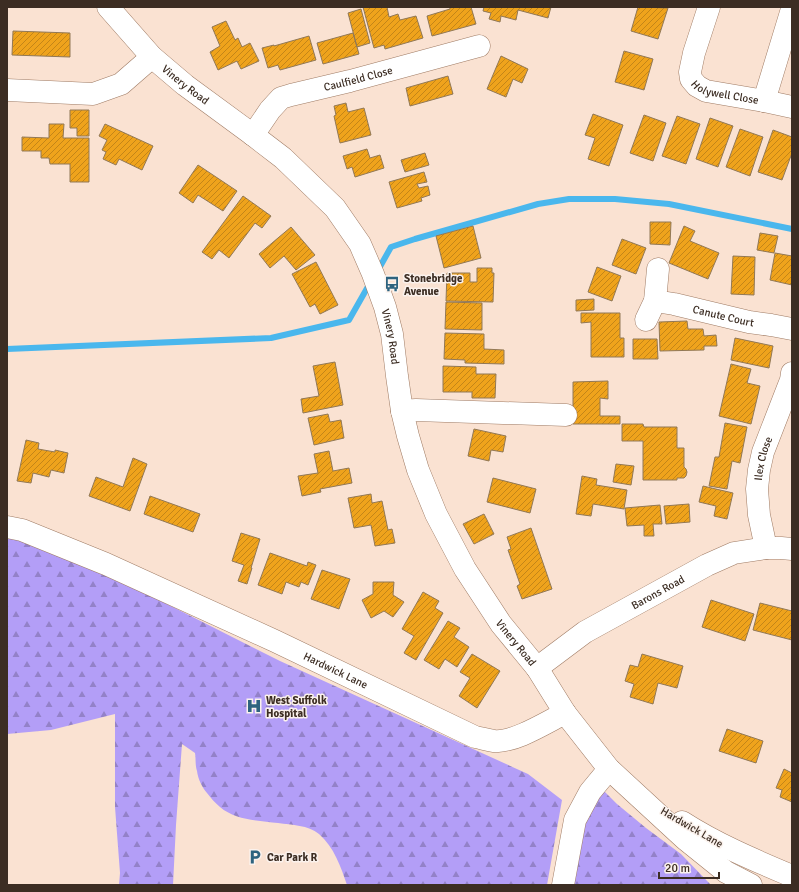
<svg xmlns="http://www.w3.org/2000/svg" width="799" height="892" font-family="Signika,sans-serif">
<defs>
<pattern id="forest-firs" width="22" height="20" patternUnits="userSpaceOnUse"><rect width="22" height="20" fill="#b39ef7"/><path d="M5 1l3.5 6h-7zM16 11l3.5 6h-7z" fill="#9381c8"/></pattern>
<pattern id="building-hatch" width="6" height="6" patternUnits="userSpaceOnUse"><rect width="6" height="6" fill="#efa31c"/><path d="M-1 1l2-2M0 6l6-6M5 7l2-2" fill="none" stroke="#c38518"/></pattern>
</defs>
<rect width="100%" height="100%" fill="#fae2d2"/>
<path fill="url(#forest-firs)" d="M7 532 64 552 280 661 528 774 562 800 547 885H347C341 867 334 847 319 834 308 825 292 825 278 823 259 821 235 820 220 807 215 803 211 798 207 793 202 787 198 779 197 771 195 765 196 759 195 753L182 744 176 825 173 885H119L120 873 115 807V714L51 730 7 734Z
M604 791 617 804 646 828 681 854 711 885H570L584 818Z"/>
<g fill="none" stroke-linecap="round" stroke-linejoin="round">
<path stroke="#4ab7ed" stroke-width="6" d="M377 272 391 247 415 239 538 204 569 199H615L669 204 792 229
M7 349 271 338 349 320 370 283"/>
</g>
<path fill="url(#building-hatch)" stroke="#917856" d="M363 7H387L389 17 398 14 400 20 416 16 423 38 385 49 384 45 374 48Z
M450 7H471L476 24 432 36 427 16 450 9Z
M484 7H551L548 18 518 10 516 20 501 16 500 22 489 19 491 13 483 11Z
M638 7 668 8 658 39 631 31Z
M361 9 370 43 357 47 348 13Z
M226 21 235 40 238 38 242 47 250 43 259 61 241 69 237 61 218 70 210 52 220 46 212 27Z
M13 31 70 33V57L12 55Z
M353 33 359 54 323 64 317 43Z
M309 36 316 60 280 70 278 65 268 68 262 48 274 45V46Z
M624 51 653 59 644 90 615 82Z
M501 56 528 69 522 83 513 79 506 97 487 89Z
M448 76 453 94 410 106 406 88Z
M346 103 348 112 364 108 371 135 340 143 334 116 336 115 334 106Z
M70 110H89V136H77V128H70Z
M593 114 623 125 609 166 588 159 595 138 585 135Z
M644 115 666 123 653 161 630 153Z
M677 116 700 124 686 164 662 156Z
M710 118 733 126 718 167 696 159Z
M49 124H64L63 138H89V182H70V164H50L49 158H41V151H22V137L49 138Z
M105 124 153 146 142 170 119 159 116 165 103 159 106 152 102 150 107 140 99 136Z
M740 129 763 137 750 176 726 167Z
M773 130 792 137V153L782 180 758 172Z
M367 149 370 158 380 155 384 168 355 177 352 167 347 169 343 156Z
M425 153 429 165 405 172 401 160Z
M198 165 237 191 223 211 198 195 193 203 179 193Z
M424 172 427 182 417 184 419 188 428 186 430 195 421 198 422 201 397 208 389 182Z
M243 196 271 216 262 228 255 223 229 258 219 250 212 259 202 252Z
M650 222H671L670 245 650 244Z
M473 226 481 258 444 268 436 236Z
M684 226 695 231 690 241 719 253 708 279 669 263Z
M291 227 315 255 296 270 284 256 270 268 259 254Z
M760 233 778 236 774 253 757 250Z
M622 239 646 248 636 274 612 265Z
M775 253 792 256V285L770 280Z
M733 256 755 257 754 295 731 294Z
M316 262 338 305 320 314 315 304 310 307 292 274Z
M597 267 621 276 612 301 588 292Z
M477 268H492V273H494L493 302 446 301 447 273H470V282H477Z
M594 299V310L576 311V300Z
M446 302 482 303V330L445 329Z
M581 313H620V338H624V357H591V322L581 323Z
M687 321 688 329H703L704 336 716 335 717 346H704V350L660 351 659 322Z
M445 333 484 334V349L504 350V364L465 363V360L444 359Z
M735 338 773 346 769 368 731 360Z
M633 339H657L658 359H633Z
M335 362 343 405 303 413 301 399 319 396 313 366Z
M731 364 751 369 747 383 760 386 751 424 719 416Z
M443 366 476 367V374H496L495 398H472V392H443Z
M608 381V399L600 398V416H620V424H573V382Z
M328 414 330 422 341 420 344 438 314 445 308 418Z
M725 423 747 427 740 463 732 461 727 489 709 486 715 457H719Z
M622 424H643L644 427H677V448H684V467L686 469 687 472 686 476 684 478H677V480H643V441H622Z
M474 429 506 436 503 452 491 450 489 461 468 456Z
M26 440 39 443 38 449 55 452V450L68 453 64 473 51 470 49 477 33 473 31 483 17 481Z
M329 451 333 471 349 468 352 483 320 489 321 492 302 496 298 476 318 473 314 454Z
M133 458 147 464 130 511 89 496 96 477 123 487Z
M616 464 634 466 631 485 613 482Z
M582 476 597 479 596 485 627 490 624 509 593 504 591 516 576 514Z
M493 478 536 489 530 513 487 502Z
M703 486 733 493 727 519 714 516 716 506 699 502Z
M371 494 372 503 382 501 388 530 392 529 395 543 375 546 371 525 354 528 348 498Z
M150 496 200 514 193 532 144 514Z
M689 504 690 522 666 524 664 506Z
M660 505 662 524H653L654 536H644V525L627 526 625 508Z
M484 514 494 534 474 544 463 524Z
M531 528 552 589 522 599 517 586 520 584 508 550 511 549 507 537Z
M241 533 260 539 251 568H252L247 584 238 581 244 565 232 561Z
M270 553 307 566 308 562 316 565 308 585 301 582 299 587 286 582 282 594 258 585Z
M322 570 350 579 339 609 311 599Z
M373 582H394L393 595 404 602 393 617 384 611 371 618 362 600 373 594Z
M423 592 439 601 435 608 443 613 416 660 404 653 414 636 402 629Z
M711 600 754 614 745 641 702 627Z
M760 603 792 611V640L753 630Z
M448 621 460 628 454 637 469 647 457 667 445 659 439 669 424 660Z
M472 654 500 671 477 708 459 696 470 678 460 672Z
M642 654 683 666 677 688 658 683 653 704 630 697 634 684 625 681 630 665 638 667Z
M727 729 763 741 756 763 719 751Z
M784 769 792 773V802L780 797 782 790 776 788Z"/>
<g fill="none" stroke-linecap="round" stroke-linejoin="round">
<g stroke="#9f7b64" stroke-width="23">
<g id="minor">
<path id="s1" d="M108 7 152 57 185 85 253 135 283 158 335 208 360 244 373 274 385 307 392 334 397 376 402 411 408 436 418 470 436 514 465 569 501 624 537 668 565 713 609 769 685 839 726 872 751 885"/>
<path id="s2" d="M709 7 694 53 690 72 691 79 697 86 706 91 764 101 792 107"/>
<path d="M7 90 93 94 121 84 152 57"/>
<path d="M764 101 792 9"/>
<path id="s3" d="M253 135 270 110 281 98 291 95 350 81 479 46"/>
<path id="s4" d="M655 301 674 304 749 322 771 325 792 329"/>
<path d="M646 320 655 301 658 269"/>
<path d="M402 411 416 410 566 415"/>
<path id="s5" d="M7 527 22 530 106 564 275 641 475 737C481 738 487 740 494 741 514 743 547 722 565 713"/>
<path id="s6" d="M766 548 759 515 757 489 759 470 763 452 791 380 792 373"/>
<path id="s7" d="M537 668 585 632 707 565 734 553 766 548H781L792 549"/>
<path d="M682 822C716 844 754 860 792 876"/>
<path d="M563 885 575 820 590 792 609 769"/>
</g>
</g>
<use href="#minor" stroke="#fff" stroke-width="22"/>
</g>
<defs>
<g id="bus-bare" transform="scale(1.2)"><path d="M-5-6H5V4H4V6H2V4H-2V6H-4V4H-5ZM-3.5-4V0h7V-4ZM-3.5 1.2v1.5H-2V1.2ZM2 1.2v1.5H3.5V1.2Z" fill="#2e637f" stroke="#fbf2ed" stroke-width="2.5" paint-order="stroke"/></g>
<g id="hospital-bare" transform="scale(1.2)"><path d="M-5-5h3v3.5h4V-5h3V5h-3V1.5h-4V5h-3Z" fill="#2e637f" stroke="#fbf2ed" stroke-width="2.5" paint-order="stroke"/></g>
<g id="parking-bare" transform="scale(1.2)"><path d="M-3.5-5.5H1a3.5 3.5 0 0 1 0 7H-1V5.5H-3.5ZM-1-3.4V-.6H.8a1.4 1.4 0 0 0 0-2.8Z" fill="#2e637f" stroke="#fbf2ed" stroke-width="2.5" paint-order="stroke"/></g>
</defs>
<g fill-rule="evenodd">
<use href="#bus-bare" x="392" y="284"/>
<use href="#hospital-bare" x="254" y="706"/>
<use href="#parking-bare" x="255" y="857"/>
</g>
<g text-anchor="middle" stroke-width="3" stroke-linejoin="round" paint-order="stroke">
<g font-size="11" fill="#3c2d23" stroke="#fbf2ed">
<text dy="4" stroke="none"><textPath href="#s3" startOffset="126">Caulfield Close</textPath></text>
<text dy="4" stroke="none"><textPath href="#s1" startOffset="110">Vinery Road</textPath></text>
<text dy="4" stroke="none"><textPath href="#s2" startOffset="113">Holywell Close</textPath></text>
<text dy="4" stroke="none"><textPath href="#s4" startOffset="70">Canute Court</textPath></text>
<text dy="4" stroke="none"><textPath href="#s1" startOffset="446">Vinery Road</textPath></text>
<text dy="4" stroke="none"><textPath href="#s6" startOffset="91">Ilex Close</textPath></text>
<text dy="4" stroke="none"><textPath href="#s7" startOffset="143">Barons Road</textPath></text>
<text dy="4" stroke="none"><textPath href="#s1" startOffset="782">Vinery Road</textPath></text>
<text dy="4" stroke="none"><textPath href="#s5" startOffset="359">Hardwick Lane</textPath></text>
<text transform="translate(692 827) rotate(30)" y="4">Hardwick Lane</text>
</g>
<g font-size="11" font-weight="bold" fill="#3c2d23" stroke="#fbf2ed" text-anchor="start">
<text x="404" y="282">Stonebridge<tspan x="404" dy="13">Avenue</tspan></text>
<text x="266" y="704">West Suffolk<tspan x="266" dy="13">Hospital</tspan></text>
<text x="267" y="861">Car Park R</text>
</g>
</g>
<rect width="799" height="892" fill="none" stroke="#3c2d23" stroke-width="16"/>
<path d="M659 872v6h60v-6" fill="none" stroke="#3c2d23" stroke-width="2"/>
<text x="665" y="872" font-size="12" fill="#3c2d23" stroke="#fbf2ed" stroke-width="3" paint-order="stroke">20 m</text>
</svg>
